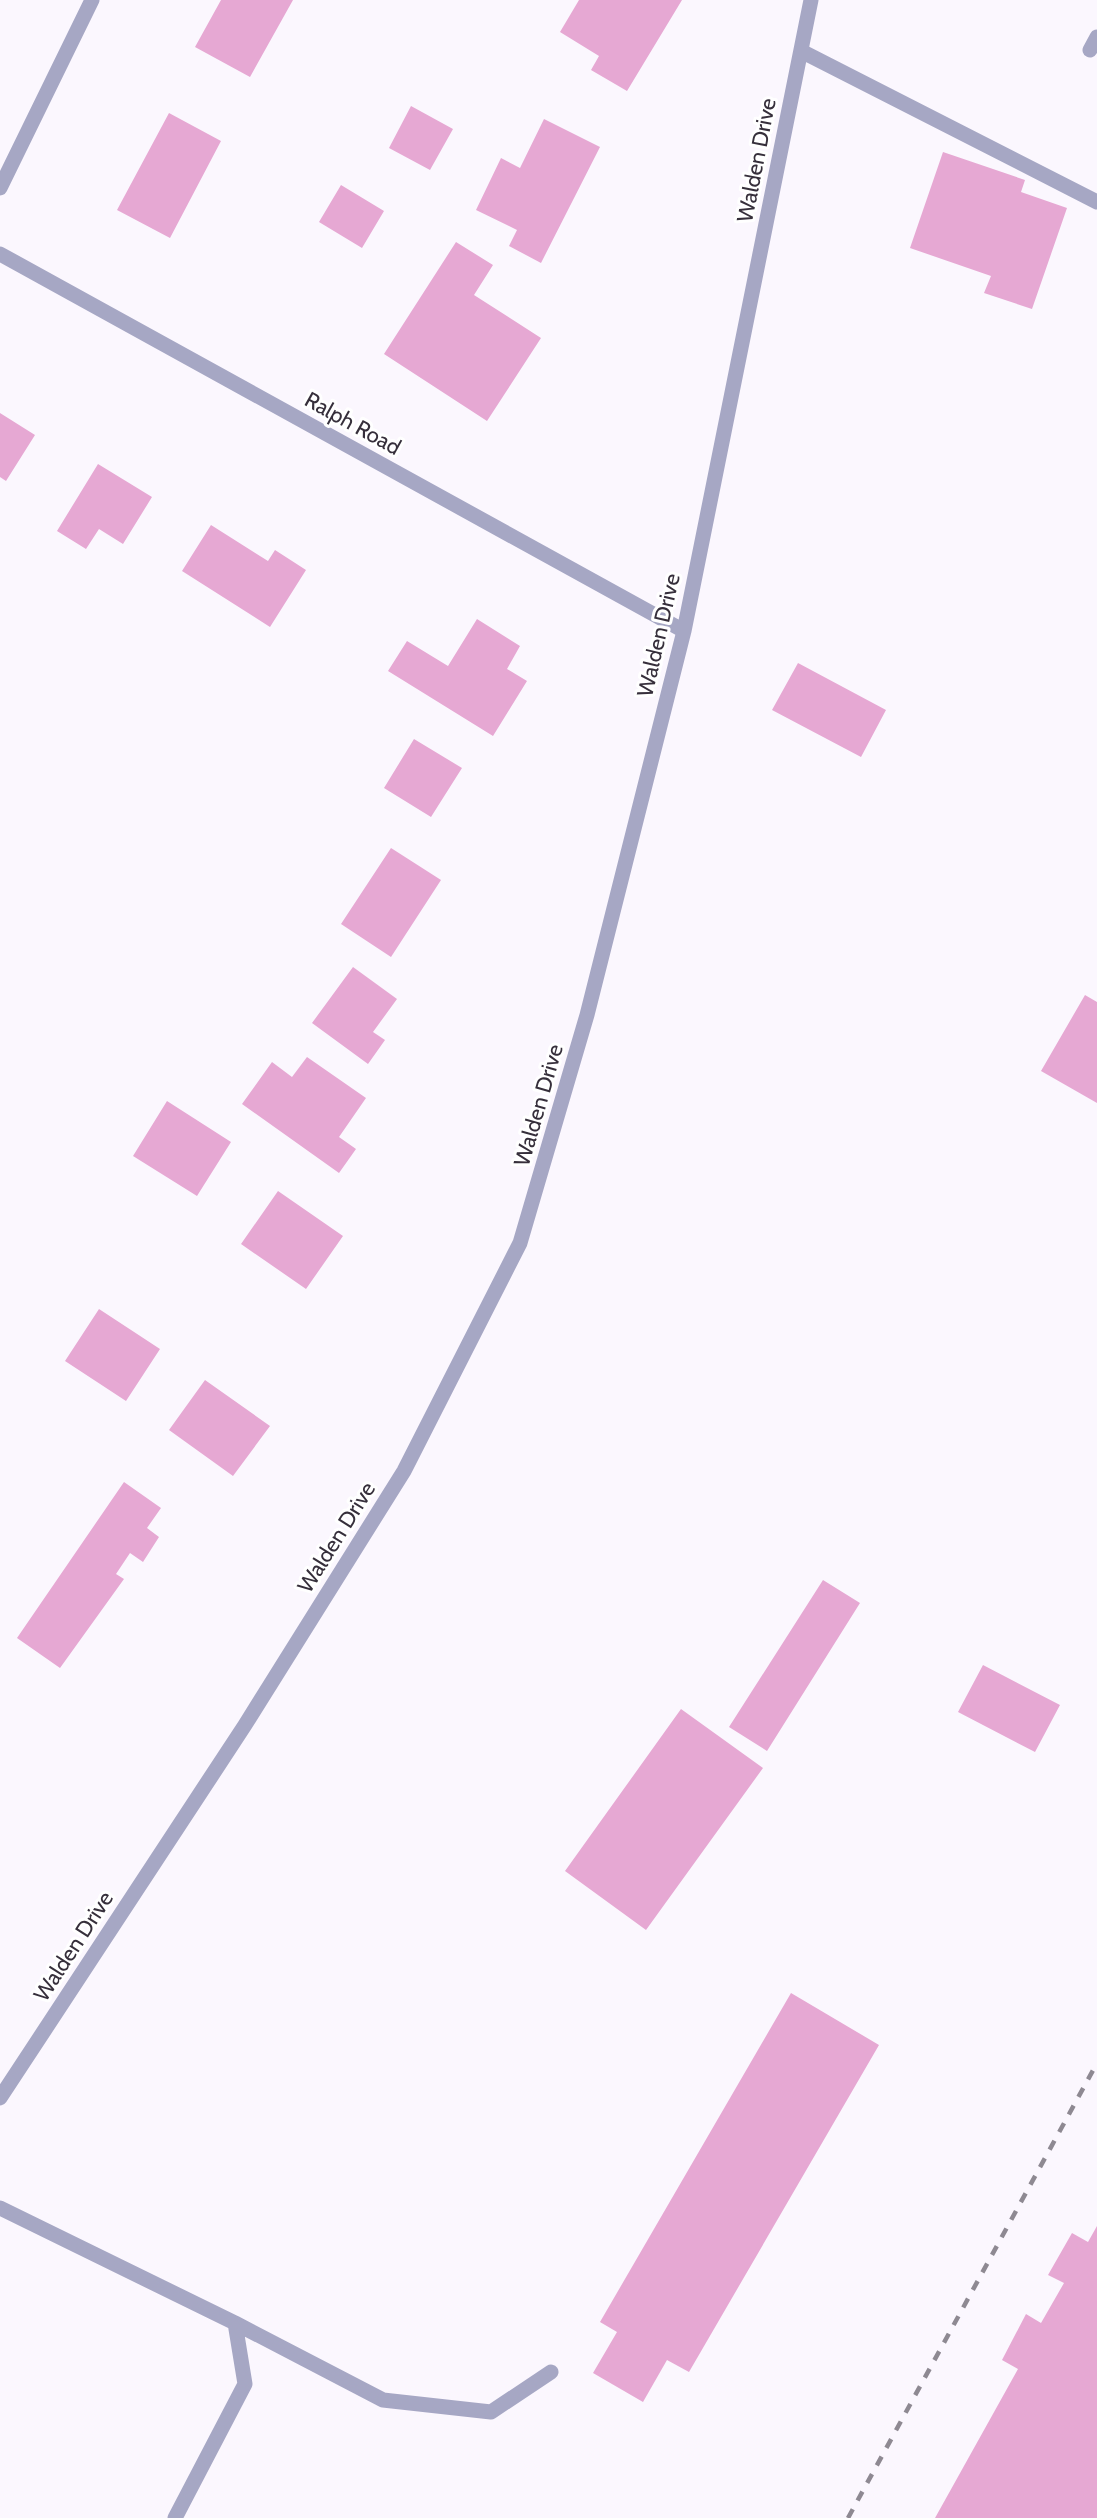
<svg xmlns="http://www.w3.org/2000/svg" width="1097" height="2518" font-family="Cabin,sans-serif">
<rect width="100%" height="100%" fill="#fbf7fe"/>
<path fill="#e6a8d3" d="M221 0H293L250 77 195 47Z
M579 0H682L627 91 591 70 599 56 560 32Z
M411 106 453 129 430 170 389 148Z
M169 113 221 141 170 238 117 210Z
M544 119 600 147 541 263 509 246 517 230 476 210 501 158 520 168Z
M943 152 1025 180 1021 192 1067 208 1032 309 984 293 991 276 910 248Z
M341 185 384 211 362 248 319 222Z
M456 242 493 265 474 295 541 338 487 421 384 354Z
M0 413 35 435 6 481 0 477Z
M98 464 152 497 123 544 99 529 86 549 57 531Z
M211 525 268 561 275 550 306 570 270 627 182 571Z
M477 619 520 646 507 669 527 681 493 736 388 671 407 641 448 666Z
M798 663 886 710 861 757 772 710Z
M414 739 462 768 431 817 384 788Z
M391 848 441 880 391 957 341 924Z
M353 967 397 999 373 1032 385 1040 368 1064 312 1023Z
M1085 995 1097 1002V1103L1041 1071Z
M307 1057 366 1098 339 1137 356 1149 339 1173 242 1104 272 1062 292 1077Z
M167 1101 231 1142 197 1196 133 1156Z
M278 1191 343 1236 306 1289 241 1244Z
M99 1309 160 1349 126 1401 65 1361Z
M205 1380 270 1426 233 1476 169 1430Z
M124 1482 161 1508 147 1528 159 1537 143 1562 130 1553 116 1574 124 1579 60 1668 17 1638Z
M823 1580 860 1603 767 1751 729 1727Z
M983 1665 1060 1705 1035 1752 958 1712Z
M681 1709 763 1768 646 1930 565 1871Z
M791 1993 879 2045 689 2372 667 2360 643 2402 593 2373 617 2332 600 2322Z
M1097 2226V2518H935L1018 2369 1002 2360 1026 2314 1041 2323 1064 2283 1048 2275 1072 2233 1088 2242Z"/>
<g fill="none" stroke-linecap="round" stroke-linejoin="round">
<path stroke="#a6a7c4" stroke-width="15" d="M1090 50 1097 37
M801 51 1097 202
M0 188 92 0
M0 254 684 631
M0 2098 245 1725 404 1471 520 1243 587 1015 684 631 811 0
M0 2208 235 2323 245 2384 175 2518
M235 2323 383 2400 491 2412 551 2372"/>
<path stroke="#8e8992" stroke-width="4.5" stroke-dasharray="10 10" stroke-linecap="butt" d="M848 2518 1097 2063"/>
</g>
<g text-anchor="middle" stroke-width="6" stroke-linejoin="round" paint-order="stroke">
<g font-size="22" fill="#362f3b" stroke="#fff">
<text transform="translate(756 160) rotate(-79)" y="8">Walden Drive</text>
<text transform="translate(353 423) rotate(29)" y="8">Ralph Road</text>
<text transform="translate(658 635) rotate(-77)" y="8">Walden Drive</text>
<text transform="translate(538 1105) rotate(-74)" y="8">Walden Drive</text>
<text transform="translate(336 1537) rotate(-58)" y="8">Walden Drive</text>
<text transform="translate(73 1946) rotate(-57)" y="8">Walden Drive</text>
</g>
</g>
</svg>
